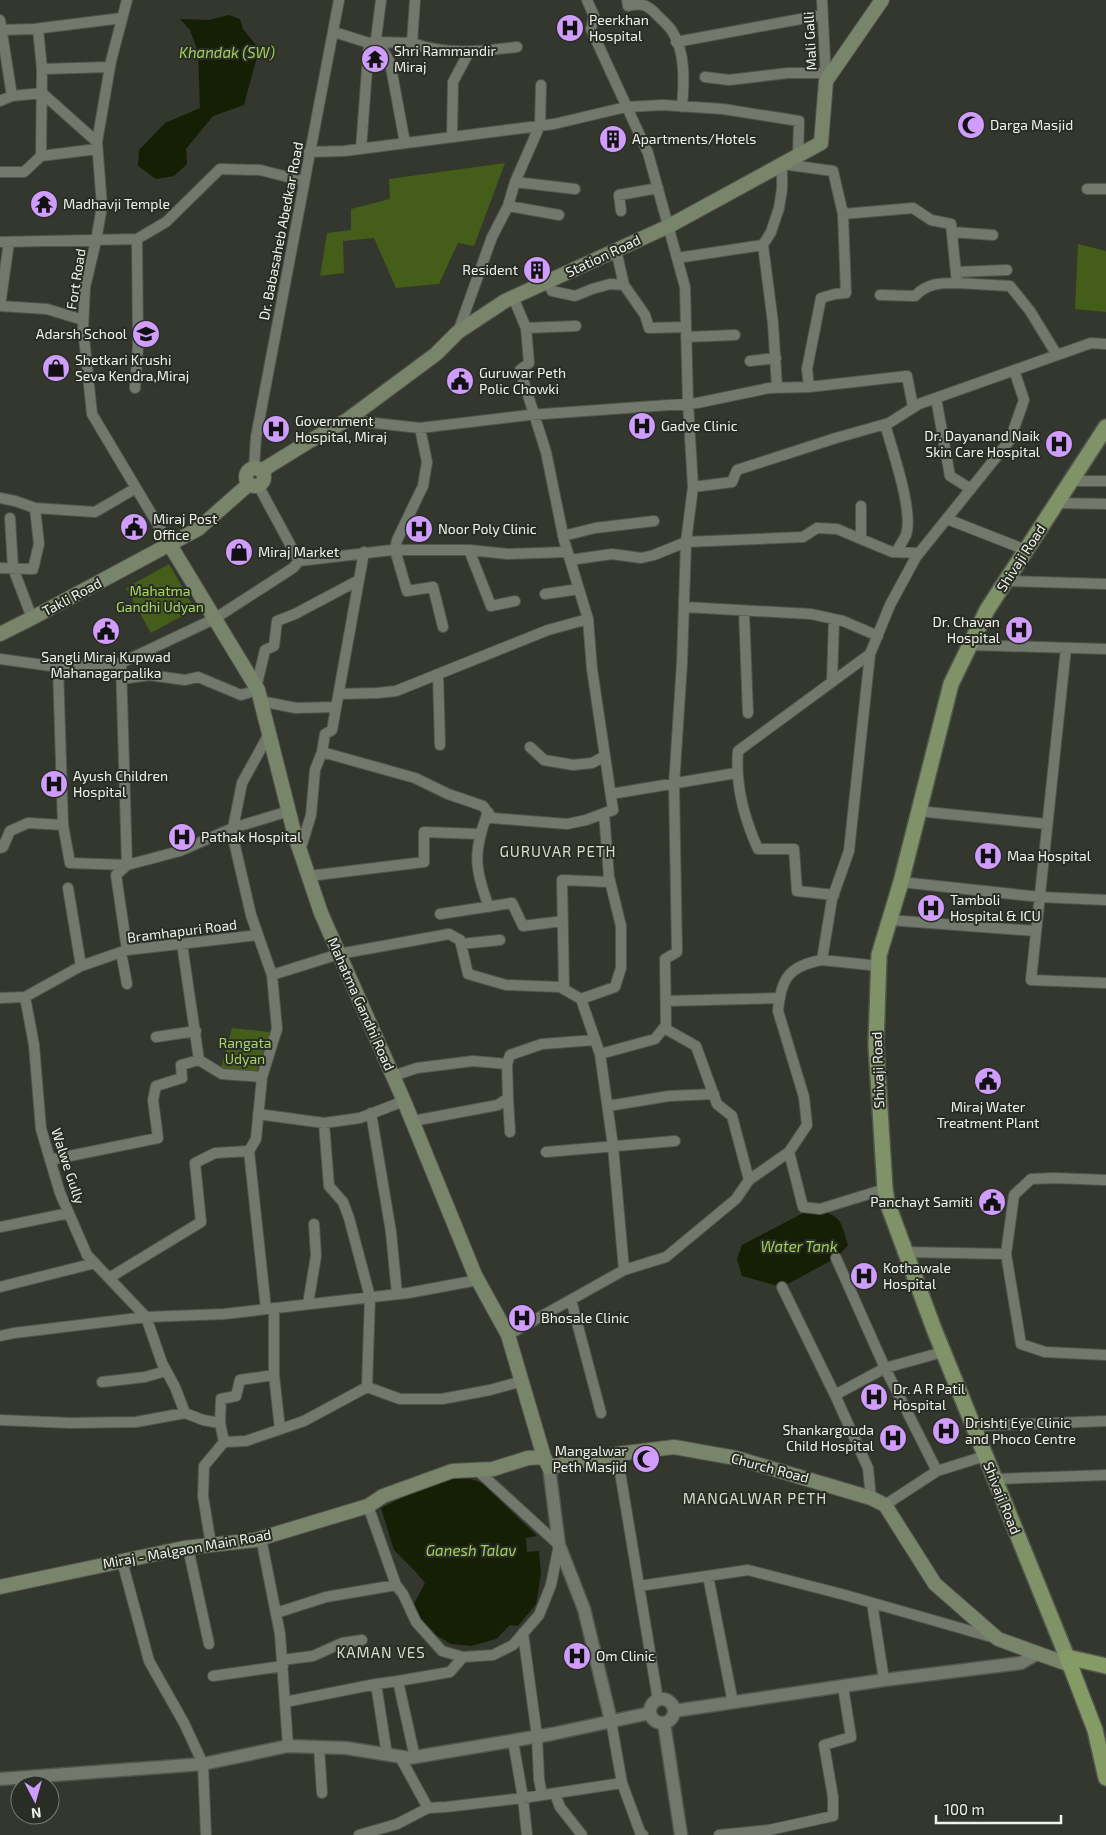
<svg xmlns="http://www.w3.org/2000/svg" width="1106" height="1835" font-family="'Exo 2',sans-serif">
<rect width="100%" height="100%" fill="#33372e"/>
<path fill="#445d19" d="M505 163 474 246 458 243 439 284 396 288 374 238 343 241 344 273 320 276 327 233 351 230V209L390 199 389 179Z
M1078 244 1106 251V312L1075 309Z
M169 564 195 609 151 633 126 588Z
M232 1028 270 1032 257 1071 221 1068Z"/>
<path fill="#141f03" d="M229 15 240 19 243 29 259 49 244 105 213 116 186 149 187 164 174 176 156 179 138 166 139 150 165 123 200 108 198 52 190 30 180 19 209 20Z
M813 1208C841 1217 840 1217 848 1245L836 1258 782 1287 742 1276 737 1259 742 1245Z
M454 1478 471 1479 482 1483 537 1536 526 1538 527 1552 539 1551 541 1573 536 1604 518 1626 510 1625 496 1639 471 1646 451 1644 429 1631 413 1606 425 1583 415 1571 394 1550 381 1508 420 1489Z"/>
<g fill="none" stroke-linecap="round" stroke-linejoin="round">
<g stroke="#52554e" stroke-width="12">
<path id="minor" d="M127 0 111 61 97 142 102 206 96 241 85 287 83 328 92 414 170 545
M381 0 376 39 390 62 405 143
M587 0 594 16 591 29 648 153 685 287 688 403 693 487 686 542 682 663 674 785 677 952 665 959 666 1025 655 1039 600 1054 613 1146 624 1270
M627 0 628 6C643 2 649 6 658 16 663 21 668 25 672 31 686 52 684 83 682 107
M822 0 826 80
M0 20 12 96
M38 29 42 69 41 156 97 149
M1 30 34 29 122 18
M334 32 369 43 377 42 412 43 415 0
M676 42 822 15
M412 43C450 56 479 51 517 47
M42 69 110 67
M705 77 729 80 788 73H826
M0 101 12 96 42 93 97 142
M452 137 453 82 469 52
M361 149 369 43
M309 152 344 151 554 124 626 107 663 105 723 109 799 121 798 155
M0 172H24L41 156
M515 182 575 189
M1087 189H1106
M508 206 559 215
M621 211 619 195 658 188
M843 214 913 208 931 220 951 224 957 283 1010 286 1030 311 1057 355
M952 232 993 235
M0 242 137 239 166 222 220 169 260 170 304 181
M616 250 624 285
M677 258 763 245
M956 272 1007 270
M547 282 552 291 575 296 592 289 610 284 624 285 645 315 649 328 686 327
M880 295 915 296C927 283 941 283 957 283
M0 306 47 309 83 320
M0 306 9 242
M526 328 576 326
M458 332 492 237 508 206 515 182 540 125 541 85
M686 337 735 335
M750 361 776 358
M135 388 138 346 137 239
M777 388 773 323 763 245 771 232 779 208 782 189V164L833 171 843 214 846 293 835 294 821 298 807 369 809 387
M936 398 950 476 971 489
M347 420 420 428 529 415 697 403 769 388 809 387 907 376 913 407
M885 424C892 450 914 511 906 535 903 541 899 547 896 552
M420 428 427 462 423 486 397 540 395 550 407 591 433 587 443 627
M254 468 256 437 339 0
M1070 481H1106
M693 487 732 482 737 470 836 438 889 423 919 404 1091 343 1106 344
M0 498 15 501 35 508 95 512 136 488
M1056 503 1106 504
M861 506V538
M10 518 13 568 32 618
M947 519 1026 550
M563 536 595 528 654 521
M469 550 491 606 515 601
M570 560 612 554 641 558 654 555 686 542 803 537 817 528 837 529 892 552 919 553
M299 561 392 550H469L508 554 567 552
M0 568 33 569 39 544 35 508
M1007 581 1106 584
M545 594 579 589
M684 607 811 614 843 621 878 636
M744 611 748 713
M970 645 1106 649
M1066 648 1031 980 1106 983
M0 659 58 667 121 663
M58 667 63 825 70 863 127 865 180 851 233 828 289 811
M438 674 440 745
M122 679 149 675 185 680 198 677 241 695 258 690
M832 682 834 619
M256 688 265 650 274 646 277 621 295 614 359 580
M339 694 377 693 396 691 548 630 588 619
M260 701 296 708 336 707
M530 747 544 760 573 765 592 763 605 756
M322 752 415 778 448 794 483 806 492 818 567 824 586 820 613 810 592 669 588 619 564 540 546 452 520 370 529 363 526 328 513 297
M611 794 736 773
M917 811 1047 824
M488 812C473 851 474 868 489 907
M0 848 3 847 10 831 28 823 63 825
M300 851 311 815 315 770 322 752 325 734 332 730 364 552
M309 876 424 862V832L479 834
M901 882 1040 897 1106 900
M68 888 81 966
M834 895 797 891 794 849H758C744 818 735 786 738 751L870 654
M440 914 512 903 523 926 563 921
M889 920 1036 931
M182 944 199 1060
M461 944 500 940
M127 950 116 875 127 865 121 663 214 619 293 568 299 561 258 485
M121 952 127 984
M822 960 879 966
M272 975 339 954 449 934 460 940 468 974 506 985 560 987 581 999 600 1054
M564 989 562 880 610 882
M25 997 34 1045 41 1129 60 1193 87 1255 146 1317 162 1363 175 1387 185 1413
M0 998 25 997 81 966 127 950 258 935
M581 999 615 987 621 968V926L609 877 604 813
M666 1001 780 998
M664 1028 696 1046 717 1104 732 1116 749 1180
M156 1037 196 1031
M393 1076 417 1068 473 1061 507 1064 510 1055 542 1044 595 1040
M508 1098 510 1132
M608 1106 669 1096 714 1094
M371 1113 391 1232 397 1294
M258 1114 324 1123 360 1118 404 1101
M413 1121 498 1105 508 1098 507 1064
M324 1123 329 1186 343 1202 349 1218 370 1297 367 1387
M546 1152 675 1141
M789 1152 803 1207 820 1209 885 1189
M50 1160 158 1138 153 1100 156 1086 182 1078 181 1065 199 1060 222 1074 262 1077
M0 1227 69 1213
M906 1252 1006 1254 1021 1344 1045 1352 1106 1355
M1006 1254 1014 1195 1031 1179 1054 1178 1106 1180
M836 1258 885 1368 937 1471
M109 1278 201 1222 195 1163 215 1153 249 1151
M0 1287 95 1263
M782 1287 835 1395 868 1468 871 1498
M571 1300 601 1413
M308 1304 316 1256 314 1224
M274 1308V1375L280 1429
M266 1309 249 1151 256 1139 262 1077 277 1029 272 975 251 915 232 833 242 783 269 734
M508 1335 624 1270 666 1257 736 1199 749 1180 789 1152 807 1125 804 1097 778 1011C781 978 789 966 822 960L832 899 849 851 870 654 890 605 916 557 1010 440 1024 400 1014 370
M0 1336 14 1333 146 1317 224 1314 408 1293 478 1280
M102 1382 145 1377 166 1371
M367 1387 400 1399H442L490 1390 523 1381
M835 1395 885 1368 943 1352
M0 1420 70 1423 136 1422 185 1413 203 1420 220 1423 224 1442 204 1466 203 1496 211 1545
M220 1423 221 1399 236 1396 240 1380 274 1375
M973 1426 1106 1421
M224 1442 246 1441 304 1421 367 1387
M617 1454 658 1700
M995 1479 1106 1475
M885 1505 937 1471 985 1456
M368 1506 396 1585 403 1594 416 1622 442 1651 463 1657 493 1655 513 1645 539 1615 551 1585 559 1545 477 1470
M261 1538 280 1634 288 1746
M188 1548 209 1644
M122 1561 149 1661 184 1723 203 1764 206 1835
M708 1576 733 1703
M639 1586 748 1570 845 1595 995 1638
M872 1603 884 1680
M276 1613 326 1597 396 1585
M523 1633 537 1736 539 1779 542 1795
M282 1660 313 1656 342 1643 362 1640
M213 1676 283 1666
M398 1681 450 1672 463 1657
M376 1684 398 1681 415 1758
M285 1702 376 1684 387 1755
M611 1721 622 1783
M513 1741 523 1798 527 1835
M319 1747 322 1793
M400 1757 428 1808
M555 1794 560 1807 582 1835
M359 1835 397 1824 428 1808 446 1807 523 1798 622 1783 640 1832 643 1835
M719 1835 769 1830 833 1816V1797L824 1745 851 1737 843 1687"/>
</g>
<g stroke="#52554e" stroke-width="15">
<path id="tertiary" d="M549 1467 559 1545 584 1609 611 1721
M650 1711a12 12 0 1 1 24 0a12 12 0 1 1-24 0Z
M674 1711 884 1680 1021 1663 1038 1653
M664 1723 681 1835
M0 1779 203 1764 288 1746 346 1748 409 1758 552 1734 650 1713"/>
</g>
<g stroke="#52554e" stroke-width="16">
<path id="secondary" d="M246 477a9 9 0 1 1 18 0a9 9 0 1 1-18 0Z
M261 471 308 442 347 420 436 354 458 332 505 301 669 226 821 143 826 81 882 0
M170 545 258 690 295 836 321 913 404 1101 475 1275 508 1335 544 1457 549 1467 617 1454 674 1447 736 1458 871 1498 885 1505 935 1584 998 1639 1070 1665
M0 634 32 618 198 529 249 484
M0 1587 184 1548 255 1540 368 1506 383 1496 452 1471 493 1469 528 1458 544 1457"/>
</g>
<g stroke="#52554e" stroke-width="18">
<path id="primary" d="M1067 1657 934 1329 887 1202 885 1189 876 1045 879 955 901 882 951 684 987 610 1106 427"/>
</g>
<g stroke="#52554e" stroke-width="18">
<path id="trunk" d="M1067 1657 1095 1730 1106 1778
M1067 1657 1106 1666"/>
</g>
<use href="#minor" stroke="#73786d" stroke-width="10"/>
<use href="#tertiary" stroke="#73786d" stroke-width="12"/>
<use href="#secondary" stroke="#79856a" stroke-width="14"/>
<use href="#primary" stroke="#809267" stroke-width="15"/>
<use href="#trunk" stroke="#849b65" stroke-width="15"/>
</g>
<defs>
<g id="hospital-disc" transform="scale(1.4375)"><circle r="9.5" fill="#d09dfe" stroke="#292d24"/><path d="M-5-5h3v3.5h4V-5h3V5h-3V1.5h-4V5h-3Z" fill="#111"/></g>
<g id="temple-disc" transform="scale(1.4375)"><circle r="9.5" fill="#d09dfe" stroke="#292d24"/><path d="M0-6L5-2H3V0L6.5 2.5H4V6H1.5V3h-3V6H-4V2.5H-6.5L-3 0V-2H-5Z" fill="#111"/></g>
<g id="mosque-disc" transform="scale(1.4375)"><circle r="9.5" fill="#d09dfe" stroke="#292d24"/><path d="M3.5-4.9A6 6 0 1 0 3.5 4.9A5 5 0 1 1 3.5-4.9Z" fill="#111"/></g>
<g id="building-disc" transform="scale(1.4375)"><circle r="9.5" fill="#d09dfe" stroke="#292d24"/><path d="M-4-6H4V6H1V3H-1V6H-4ZM-2.5-4.3h1.7v1.8h-1.7ZM.8-4.3h1.7v1.8H.8ZM-2.5-1h1.7V.8h-1.7ZM.8-1h1.7V.8H.8Z" fill="#111"/></g>
<g id="school-disc" transform="scale(1.4375)"><circle r="9.5" fill="#d09dfe" stroke="#292d24"/><path d="M0-5L7-2L0 1L-7-2ZM-4 1L0 2.5L4 1V4Q0 6-4 4Z" fill="#111"/></g>
<g id="shop-disc" transform="scale(1.4375)"><circle r="9.5" fill="#d09dfe" stroke="#292d24"/><path d="M-5-2.5h2.3a2.7 3.5 0 0 1 5.4 0H5L5.5 6h-11ZM-1.5-2.5h3a1.5 2.3 0 0 0-3 0Z" fill="#111"/></g>
<g id="civic-disc" transform="scale(1.4375)"><circle r="9.5" fill="#d09dfe" stroke="#292d24"/><path d="M-.6-6.5H3V-4.5H.6V-3L4-1V1h2V6H-6V1h2V-1L-.6-3ZM-1.2 2.5V6h2.4V2.5Z" fill="#111"/></g>
</defs>
<g fill-rule="evenodd">
<use href="#hospital-disc" x="570" y="28"/>
<use href="#temple-disc" x="375" y="59"/>
<use href="#mosque-disc" x="971" y="125"/>
<use href="#building-disc" x="613" y="139"/>
<use href="#temple-disc" x="44" y="204"/>
<use href="#building-disc" x="537" y="270"/>
<use href="#school-disc" x="146" y="334"/>
<use href="#shop-disc" x="56" y="368"/>
<use href="#civic-disc" x="460" y="381"/>
<use href="#hospital-disc" x="642" y="426"/>
<use href="#hospital-disc" x="276" y="429"/>
<use href="#hospital-disc" x="1059" y="444"/>
<use href="#civic-disc" x="134" y="527"/>
<use href="#hospital-disc" x="419" y="529"/>
<use href="#shop-disc" x="239" y="552"/>
<use href="#hospital-disc" x="1019" y="630"/>
<use href="#civic-disc" x="106" y="631"/>
<use href="#hospital-disc" x="54" y="784"/>
<use href="#hospital-disc" x="182" y="837"/>
<use href="#hospital-disc" x="988" y="856"/>
<use href="#hospital-disc" x="931" y="908"/>
<use href="#civic-disc" x="988" y="1081"/>
<use href="#civic-disc" x="992" y="1202"/>
<use href="#hospital-disc" x="864" y="1276"/>
<use href="#hospital-disc" x="522" y="1318"/>
<use href="#hospital-disc" x="874" y="1397"/>
<use href="#hospital-disc" x="946" y="1431"/>
<use href="#hospital-disc" x="893" y="1438"/>
<use href="#mosque-disc" x="646" y="1459"/>
<use href="#hospital-disc" x="577" y="1656"/>
</g>
<g text-anchor="middle" stroke-width="4" stroke-linejoin="round" paint-order="stroke">
<g font-size="14" fill="#f0f3ec" stroke="#292d24" text-anchor="start">
<text x="589" y="25">Peerkhan<tspan x="589" dy="16">Hospital</tspan></text>
<text x="394" y="56">Shri Rammandir<tspan x="394" dy="16">Miraj</tspan></text>
<text x="990" y="130">Darga Masjid</text>
<text x="632" y="144">Apartments/Hotels</text>
<text x="63" y="209">Madhavji Temple</text>
<text x="518" y="275" text-anchor="end">Resident</text>
<text x="127" y="339" text-anchor="end">Adarsh School</text>
<text x="75" y="365">Shetkari Krushi<tspan x="75" dy="16">Seva Kendra,Miraj</tspan></text>
<text x="479" y="378">Guruwar Peth<tspan x="479" dy="16">Polic Chowki</tspan></text>
<text x="295" y="426">Government<tspan x="295" dy="16">Hospital, Miraj</tspan></text>
<text x="661" y="431">Gadve Clinic</text>
<text x="1040" y="441" text-anchor="end">Dr. Dayanand Naik<tspan x="1040" dy="16">Skin Care Hospital</tspan></text>
<text x="153" y="524">Miraj Post<tspan x="153" dy="16">Office</tspan></text>
<text x="438" y="534">Noor Poly Clinic</text>
<text x="258" y="557">Miraj Market</text>
<text x="1000" y="627" text-anchor="end">Dr. Chavan<tspan x="1000" dy="16">Hospital</tspan></text>
<text x="106" y="662" text-anchor="middle">Sangli Miraj Kupwad<tspan x="106" dy="16">Mahanagarpalika</tspan></text>
<text x="73" y="781">Ayush Children<tspan x="73" dy="16">Hospital</tspan></text>
<text x="201" y="842">Pathak Hospital</text>
<text x="1007" y="861">Maa Hospital</text>
<text x="950" y="905">Tamboli<tspan x="950" dy="16">Hospital &amp; ICU</tspan></text>
<text x="988" y="1112" text-anchor="middle">Miraj Water<tspan x="988" dy="16">Treatment Plant</tspan></text>
<text x="973" y="1207" text-anchor="end">Panchayt Samiti</text>
<text x="883" y="1273">Kothawale<tspan x="883" dy="16">Hospital</tspan></text>
<text x="541" y="1323">Bhosale Clinic</text>
<text x="893" y="1394">Dr. A R Patil<tspan x="893" dy="16">Hospital</tspan></text>
<text x="965" y="1428">Drishti Eye Clinic<tspan x="965" dy="16">and Phoco Centre</tspan></text>
<text x="874" y="1435" text-anchor="end">Shankargouda<tspan x="874" dy="16">Child Hospital</tspan></text>
<text x="627" y="1456" text-anchor="end">Mangalwar<tspan x="627" dy="16">Peth Masjid</tspan></text>
<text x="596" y="1661">Om Clinic</text>
</g>
<g font-size="14" fill="#f0f3ec" stroke="#292d24">
<text transform="translate(810 41) rotate(-93)" y="5">Mali Galli</text>
<text transform="translate(281 231) rotate(-79)" y="5">Dr. Babasaheb Abedkar Road</text>
<text transform="translate(603 256) rotate(-25)" y="5">Station Road</text>
<text transform="translate(76 279) rotate(-81)" y="5">Fort Road</text>
<text transform="translate(1021 558) rotate(-57)" y="5">Shivaji Road</text>
<text transform="translate(72 597) rotate(-28)" y="5">Takli Road</text>
<text transform="translate(182 931) rotate(-7)" y="5">Bramhapuri Road</text>
<text transform="translate(361 1004) rotate(66)" y="5">Mahatma Gandhi Road</text>
<text transform="translate(878 1070) rotate(-92)" y="5">Shivaji Road</text>
<text transform="translate(68 1166) rotate(72)" y="5">Walwe Gully</text>
<text transform="translate(770 1468) rotate(15)" y="5">Church Road</text>
<text transform="translate(1002 1498) rotate(68)" y="5">Shivaji Road</text>
<text transform="translate(187 1549) rotate(-10)" y="5">Miraj - Malgaon Main Road</text>
</g>
<g font-size="14" fill="#aad962" stroke="#292d24">
<text x="160" y="596">Mahatma<tspan x="160" dy="16">Gandhi Udyan</tspan></text>
<text x="245" y="1048">Rangata<tspan x="245" dy="16">Udyan</tspan></text>
</g>
<g font-size="15" font-style="italic" fill="#a1d058" stroke="#292d24">
<text x="227" y="58">Khandak (SW)</text>
<text x="799" y="1252">Water Tank</text>
<text x="471" y="1556">Ganesh Talav</text>
</g>
<g font-size="15" letter-spacing="1" fill="#d8ddd1" stroke="#292d24">
<text x="558" y="857">GURUVAR PETH</text>
<text x="755" y="1504">MANGALWAR PETH</text>
<text x="381" y="1658">KAMAN VES</text>
</g>
</g>
<g transform="translate(35 1800) rotate(174)"><circle r="24" fill="#292d24" stroke="#797c74"/>
<path d="M0-4L9 19L0 12L-9 19Z" fill="#d09dfe"/>
<text y="-8" font-size="14" font-weight="bold" text-anchor="middle" fill="#f0f3ec">N</text>
</g>
<path d="M936 1815v8h125v-8" fill="none" stroke="#f0f3ec" stroke-width="2.5"/>
<text x="944" y="1815" font-size="15" fill="#f0f3ec" stroke="#292d24" stroke-width="4" paint-order="stroke">100 m</text>
</svg>
